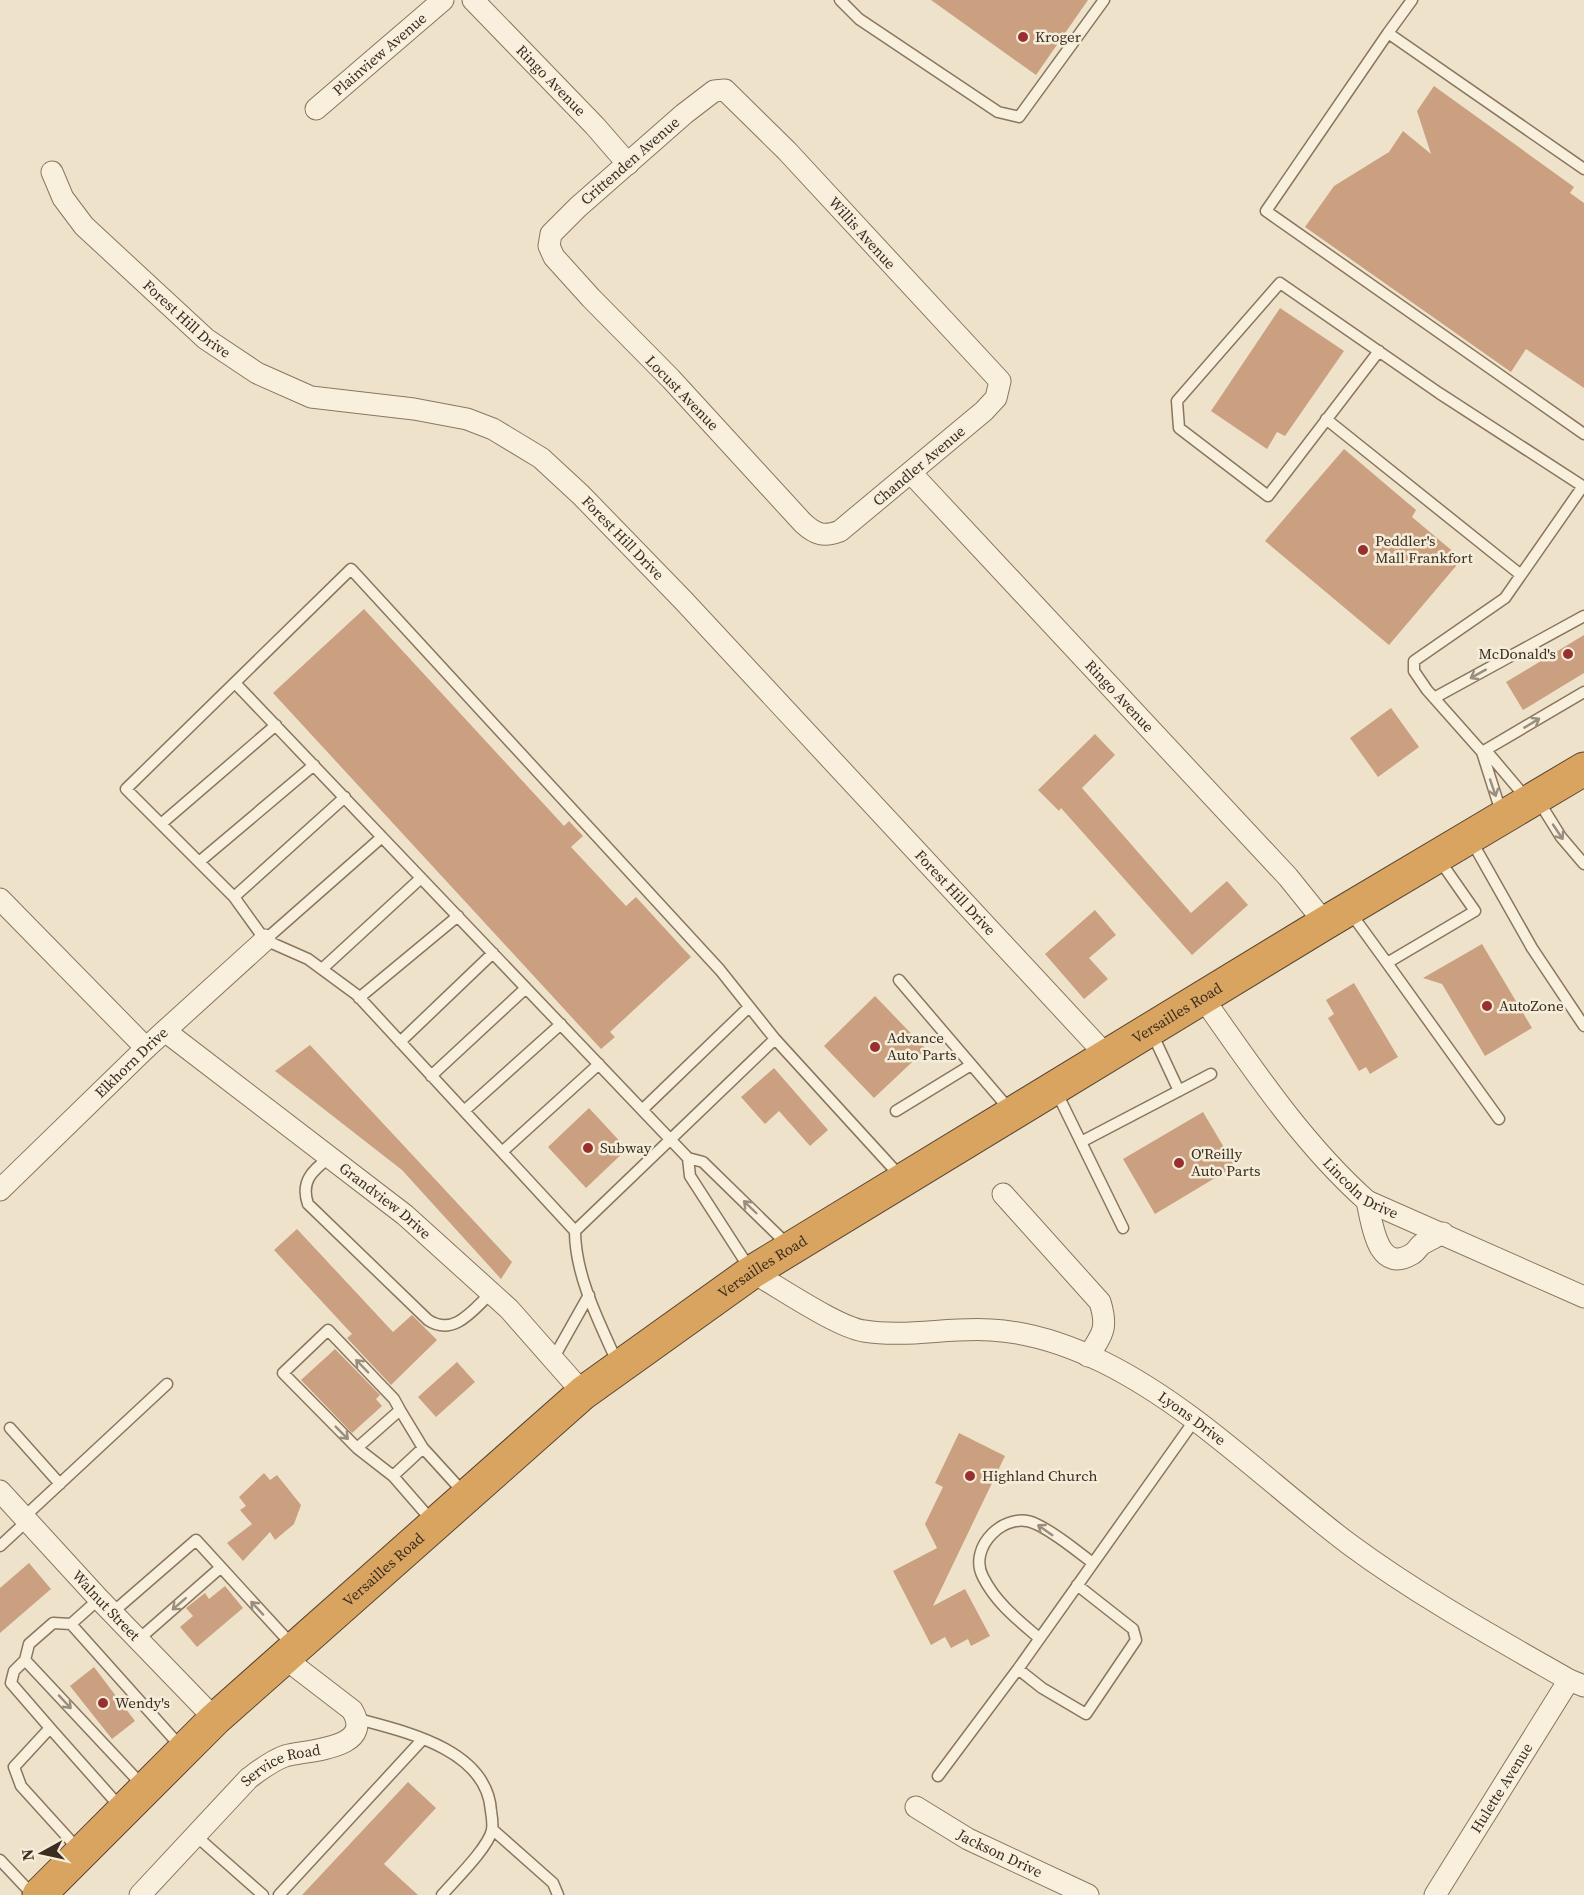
<svg xmlns="http://www.w3.org/2000/svg" width="1584" height="1895" font-family="'Source Serif 4',serif">
<rect width="100%" height="100%" fill="#eee3ca"/>
<path fill="#cba081" d="M931 0H1088L1036 75Z
M1434 86 1574 187 1570 193 1584 203V388L1526 349 1511 372 1305 227 1334 186 1389 152 1403 131 1431 154 1417 111Z
M1280 308 1344 351 1285 436 1277 432 1267 449 1211 411Z
M1344 449 1416 510 1412 517 1462 559 1389 645 1265 541Z
M364 609 564 826 569 821 583 836 571 847 626 906 636 897 691 957 610 1032 615 1037 601 1049 273 693Z
M1584 635V673L1523 710 1506 682Z
M1391 708 1419 747 1378 777 1350 738Z
M1095 734 1115 755 1082 788 1191 913 1227 881 1248 905 1192 955 1061 808 1059 811 1038 790Z
M1095 910 1116 935 1089 958 1108 979 1084 999 1045 954Z
M1482 944 1532 1028 1485 1056 1442 984 1423 978Z
M1354 983 1398 1057 1370 1074 1366 1067 1359 1071 1328 1018 1334 1014 1326 1000Z
M875 996 926 1049 874 1098 824 1046Z
M310 1045 512 1262 501 1279 402 1170 275 1071Z
M774 1068 828 1130 810 1146 779 1111 765 1124 741 1097Z
M589 1108 627 1149 586 1188 548 1147Z
M1203 1112 1235 1166 1155 1214 1123 1159Z
M297 1229 393 1332 412 1315 437 1340 391 1385 347 1338 352 1334 274 1250Z
M335 1349 380 1395 376 1399 382 1406 352 1433 301 1380Z
M457 1362 475 1382 436 1417 418 1397Z
M959 1433 1005 1456 933 1606 965 1589 990 1636 971 1646 968 1639 951 1648 945 1637 931 1645 893 1571 937 1548 925 1524 943 1487 935 1483Z
M264 1473 270 1480 277 1475 301 1505 294 1524 275 1540 270 1532 243 1561 227 1543 252 1524 240 1510 246 1506 239 1497Z
M29 1563 51 1589 0 1633V1588Z
M225 1586 243 1608 197 1647 180 1627 193 1616 186 1608 205 1593 209 1599Z
M94 1667 135 1721 112 1739 70 1686Z
M408 1782 436 1808 384 1864 418 1895H302Z"/>
<g fill="none" stroke-linecap="round" stroke-linejoin="round">
<g stroke="#8a765e" stroke-width="13">
<path id="lane" d="M840 0 859 19 998 112 1019 117 1104 0
M1412 0 1388 33 1584 169
M1388 33 1266 211 1584 434
M1379 351 1268 496 1179 428 1177 401 1280 283 1439 393 1584 487
M1326 419 1521 575
M235 683 688 1158 703 1162 789 1246
M1434 698 1584 616
M1482 752 1584 692
M1482 752 1489 754 1527 799
M1538 800 1561 837 1584 864
M1502 815 1482 752 1427 690 1414 671V661L1505 598 1583 486
M161 824 276 725
M1471 840 1532 948 1584 1026
M199 862 314 765
M234 897 345 797
M1350 912 1387 963 1475 911 1438 858
M265 940 382 837
M1387 963 1499 1119
M322 969 421 878
M899 980 1010 1110
M359 998 458 916
M1151 1031 1179 1091
M400 1042 493 953
M431 1076 526 988
M1056 1091 1123 1228
M642 1110 749 1007
M464 1111 561 1024
M896 1111 971 1065
M1081 1142 1211 1074
M502 1152 599 1064
M330 1157C313 1170 300 1181 308 1204L428 1320C454 1337 473 1310 491 1293
M688 1158 690 1176 750 1269
M575 1231 357 995 308 959 265 940 234 897 126 789 351 569 720 970 775 1039
M553 1359 589 1295
M618 1364C600 1324 575 1276 575 1231L775 1039 901 1177
M10 1428 60 1484
M357 1448 283 1373 328 1330 394 1399 400 1410
M393 1476 357 1448 400 1410 423 1448
M24 1517 167 1384
M433 1522 393 1476 423 1448 464 1493
M0 1546 27 1521
M113 1612 196 1540 294 1647
M71 1624 181 1747
M1039 1638C1018 1620 996 1603 983 1577 967 1547 1006 1509 1036 1524 1056 1533 1075 1550 1093 1563
M139 1639 220 1568
M25 1660 143 1786
M1018 1669 1042 1688 1086 1714 1136 1640 1133 1629 1077 1585
M358 1719C407 1732 487 1750 491 1811 492 1817 493 1824 492 1830 488 1848 455 1880 442 1895
M50 1728 11 1683 14 1671 25 1660 29 1644 53 1623 71 1624 99 1599
M938 1776 1018 1669 1194 1421
M492 1829 553 1883 558 1895
M195 1835 263 1895
M79 1850 21 1786 14 1767 50 1728 121 1808
M0 1860 33 1895
M279 1895 422 1740"/>
</g>
<g stroke="#8a765e" stroke-width="23">
<g id="street">
<path id="s1" d="M473 0 595 126 628 164"/>
<path d="M725 90 787 151 1000 381 996 398 984 411 840 531C824 537 816 535 803 523L671 379 591 298 554 257 549 246 551 234 578 207 684 114 714 91Z"/>
<path id="s2" d="M316 109 443 0"/>
<path id="s3" d="M52 172 63 198 84 226 206 339 257 373 311 397 414 409 467 419 493 429 541 458 581 495 683 600 1106 1055"/>
<path id="s4" d="M912 474 1288 877 1325 923"/>
<path d="M0 899 146 1048"/>
<path id="s5" d="M1203 998C1252 1068 1303 1144 1367 1201L1584 1297"/>
<path id="s6" d="M165 1031 405 1215 509 1309 583 1393"/>
<path id="s7" d="M0 1190 146 1048 265 940"/>
<path d="M1003 1194 1100 1302C1108 1328 1103 1334 1088 1356"/>
<path d="M1367 1201C1372 1223 1377 1275 1412 1254 1416 1252 1418 1247 1422 1244 1429 1240 1436 1237 1443 1233"/>
<path id="s8" d="M752 1272C779 1287 837 1327 864 1331 906 1338 949 1327 991 1330 1031 1332 1068 1345 1103 1362 1194 1407 1268 1483 1349 1544 1418 1595 1494 1637 1569 1680L1584 1686"/>
<path id="s9" d="M0 1491 99 1599 215 1719"/>
<path id="s10" d="M916 1807 968 1839 1088 1895"/>
<path id="s11" d="M140 1895 249 1778C260 1770 271 1761 285 1756 305 1750 376 1750 352 1710L283 1657"/>
<path id="s12" d="M1435 1895 1569 1680"/>
</g>
</g>
<g stroke="#594432" stroke-width="35">
<g id="highway">
<path id="s13" d="M39 1895 215 1719 583 1393 752 1272 1325 923 1584 769"/>
</g>
</g>
<use href="#lane" stroke="#f8f0dd" stroke-width="10"/>
<use href="#street" stroke="#f8f0dd" stroke-width="21"/>
<use href="#highway" stroke="#d9a45f" stroke-width="33"/>
</g>
<defs><path id="oneway-shaft" d="M-6 0H5M1.5-3L5.5 0L1.5 3" fill="none" stroke-width="1.6" stroke-linecap="round" stroke-linejoin="round" transform="scale(1.5)"/></defs>
<g stroke="#9a8f7f">
<use href="#oneway-shaft" transform="translate(1478 674) rotate(151)"/>
<use href="#oneway-shaft" transform="translate(1532 723) rotate(-31)"/>
<use href="#oneway-shaft" transform="translate(1493 788) rotate(71)"/>
<use href="#oneway-shaft" transform="translate(1558 832) rotate(56)"/>
<use href="#oneway-shaft" transform="translate(750 1207) rotate(-136)"/>
<use href="#oneway-shaft" transform="translate(362 1366) rotate(-134)"/>
<use href="#oneway-shaft" transform="translate(342 1433) rotate(45)"/>
<use href="#oneway-shaft" transform="translate(1045 1530) rotate(-145)"/>
<use href="#oneway-shaft" transform="translate(179 1604) rotate(139)"/>
<use href="#oneway-shaft" transform="translate(257 1608) rotate(-133)"/>
<use href="#oneway-shaft" transform="translate(65 1702) rotate(47)"/>
</g>
<g fill="#983030" stroke="#f5edd9" stroke-width="2">
<circle cx="1023" cy="37" r="6"/>
<circle cx="1363" cy="550" r="6"/>
<circle cx="1568" cy="654" r="6"/>
<circle cx="1487" cy="1006" r="6"/>
<circle cx="875" cy="1047" r="6"/>
<circle cx="588" cy="1148" r="6"/>
<circle cx="1179" cy="1163" r="6"/>
<circle cx="970" cy="1476" r="6"/>
<circle cx="103" cy="1703" r="6"/>
</g>
<g text-anchor="middle" stroke-width="5" stroke-linejoin="round" paint-order="stroke">
<g font-size="15" fill="#3b2e21" stroke="#f5edd9" text-anchor="start">
<text x="1035" y="42">Kroger</text>
<text x="1375" y="546">Peddler's<tspan x="1375" dy="17">Mall Frankfort</tspan></text>
<text x="1556" y="659" text-anchor="end">McDonald's</text>
<text x="1499" y="1011">AutoZone</text>
<text x="887" y="1043">Advance<tspan x="887" dy="17">Auto Parts</tspan></text>
<text x="600" y="1153">Subway</text>
<text x="1191" y="1159">O'Reilly<tspan x="1191" dy="17">Auto Parts</tspan></text>
<text x="982" y="1481">Highland Church</text>
<text x="115" y="1708">Wendy's</text>
</g>
<g font-size="15" fill="#3b2e21" stroke="#f5edd9">
<text dy="5" stroke="none"><textPath href="#s2" startOffset="84">Plainview Avenue</textPath></text>
<text dy="5" stroke="none"><textPath href="#s1" startOffset="112">Ringo Avenue</textPath></text>
<text transform="translate(630 161) rotate(-41)" y="5">Crittenden Avenue</text>
<text transform="translate(862 233) rotate(48)" y="5">Willis Avenue</text>
<text dy="5" stroke="none"><textPath href="#s3" startOffset="202">Forest Hill Drive</textPath></text>
<text transform="translate(682 393) rotate(46)" y="5">Locust Avenue</text>
<text transform="translate(919 466) rotate(-40)" y="5">Chandler Avenue</text>
<text dy="5" stroke="none"><textPath href="#s3" startOffset="706">Forest Hill Drive</textPath></text>
<text dy="5" stroke="none"><textPath href="#s4" startOffset="304">Ringo Avenue</textPath></text>
<text dy="5" stroke="none"><textPath href="#s3" startOffset="1192">Forest Hill Drive</textPath></text>
<text dy="5" stroke="none"><textPath href="#s13" startOffset="1446">Versailles Road</textPath></text>
<text dy="5" stroke="none"><textPath href="#s7" startOffset="183">Elkhorn Drive</textPath></text>
<text dy="5" stroke="none"><textPath href="#s5" startOffset="249">Lincoln Drive</textPath></text>
<text dy="5" stroke="none"><textPath href="#s6" startOffset="278">Grandview Drive</textPath></text>
<text dy="5" stroke="none"><textPath href="#s13" startOffset="960">Versailles Road</textPath></text>
<text dy="5" stroke="none"><textPath href="#s8" startOffset="477">Lyons Drive</textPath></text>
<text dy="5" stroke="none"><textPath href="#s13" startOffset="474">Versailles Road</textPath></text>
<text dy="5" stroke="none"><textPath href="#s9" startOffset="156">Walnut Street</textPath></text>
<text dy="5" stroke="none"><textPath href="#s11" startOffset="195">Service Road</textPath></text>
<text dy="5" stroke="none"><textPath href="#s12" startOffset="126">Hulette Avenue</textPath></text>
<text dy="5" stroke="none"><textPath href="#s10" startOffset="96">Jackson Drive</textPath></text>
</g>
</g>
<g transform="translate(42 1853) rotate(262)" stroke="#f5edd9" stroke-width="4.5" paint-order="stroke">
<path d="M0-4.5L10 22L0 15L-10 22Z" fill="#3b2e21"/>
<text y="-9" font-size="16" font-weight="bold" text-anchor="middle" fill="#3b2e21">N</text>
</g>
</svg>
